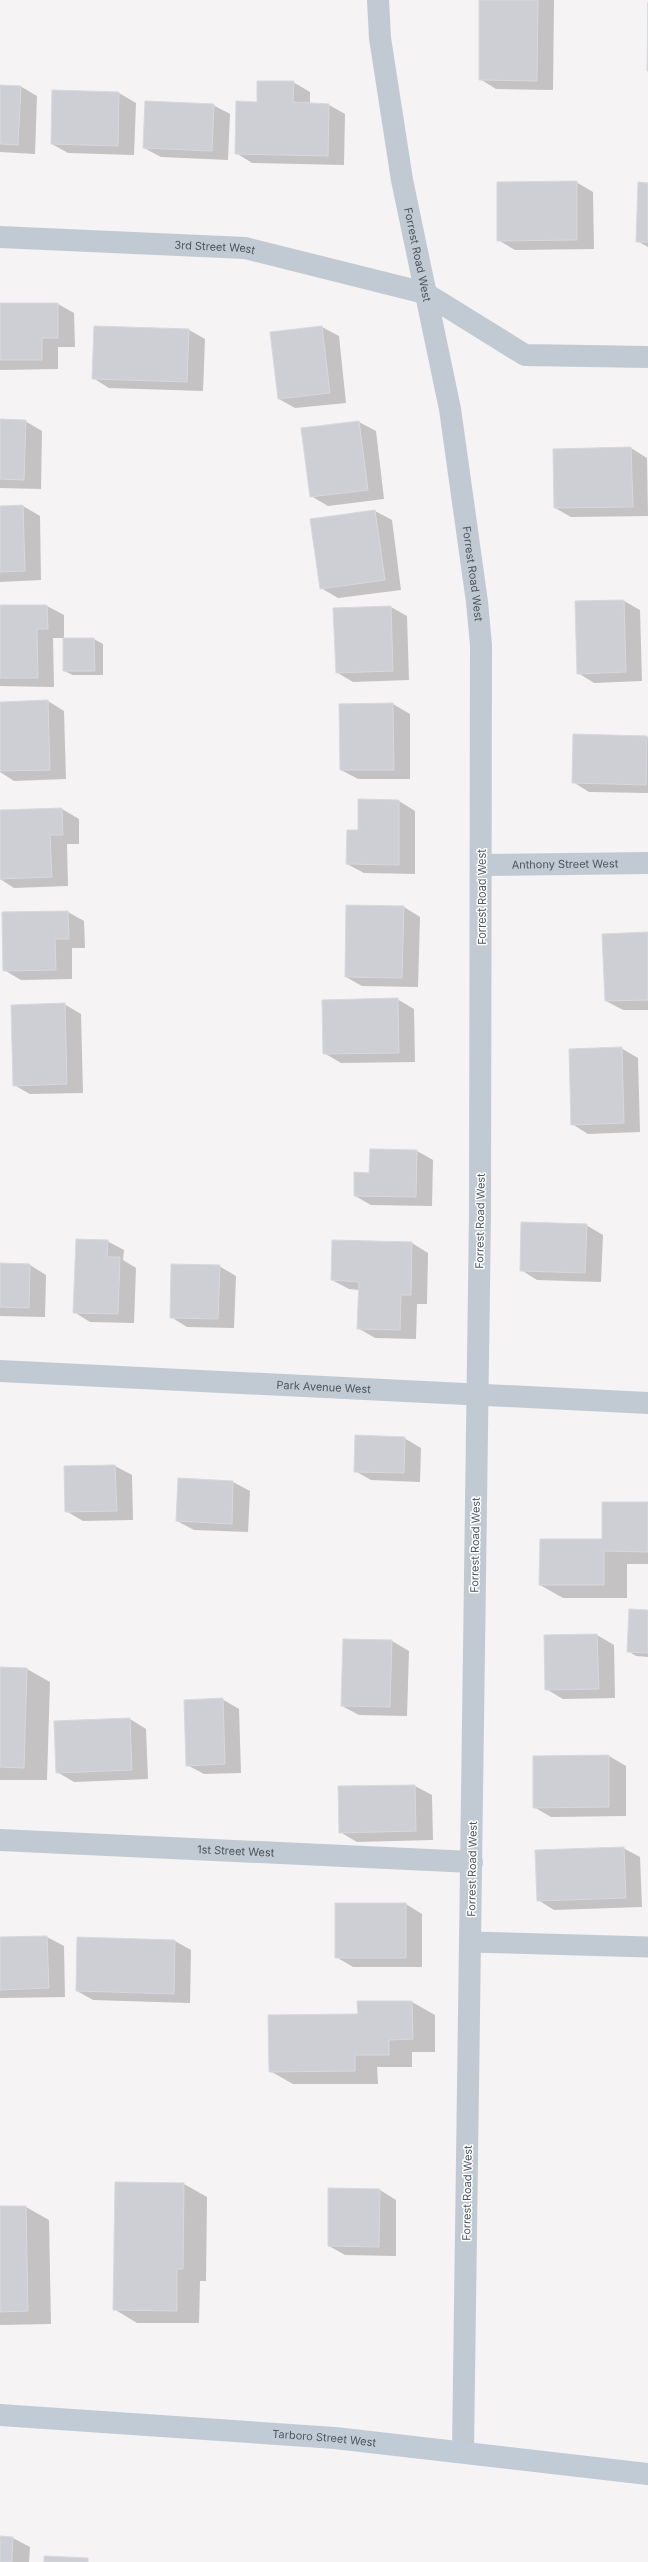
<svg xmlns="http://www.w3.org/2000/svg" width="648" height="2562" font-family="Inter,sans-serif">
<rect width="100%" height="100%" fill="#f5f3f3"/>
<path fill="#0003" d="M480 0H554L553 90 496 89 480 79Z
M293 82 310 92V104L329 105 345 114 344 165 252 163 236 153 258 103Z
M0 86H20L37 96 35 154 0 152Z
M53 91 119 93 136 103 134 155 68 153 52 144Z
M213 105 230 114 228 160 161 157 144 148Z
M576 182 593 192 594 249 515 250 498 240Z
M648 184V247L637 241Z
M0 304H58L74 313 75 347H58V369L0 370Z
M322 327 339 336 346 403 295 408 279 399Z
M189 330 205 339 203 391 109 388 93 378Z
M0 420 25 421 42 431 41 489 0 488Z
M359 422 376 431 384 499 328 506 311 496Z
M631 448 647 458 648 516 571 517 555 508Z
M23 506 40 516 41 580 0 582V507Z
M375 511 392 520 401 590 338 598 321 588 311 520Z
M624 601 640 610 642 681 594 683 578 673Z
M0 606H47L64 615V639H94L103 644V675H73L64 671V638H53L54 687 0 686Z
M391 607 407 616 409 680 353 682 336 672Z
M48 701 64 711 66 779 14 781 0 772V703Z
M393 704 410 714V779H358L341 770Z
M574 735 648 737V793L589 792 573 782Z
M399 801 415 811V874L364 873 347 864 359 831Z
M62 809 79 819V844H67L68 886 14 888 0 879V811Z
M404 907 420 917 418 987 362 986 346 977Z
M68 912 84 921 85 948H72V979L21 980 4 970Z
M648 933V1010H623L606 1001Z
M397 999 414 1009 415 1062 341 1063 324 1053Z
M64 1004 81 1014 83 1093 30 1094 14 1085Z
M621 1048 638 1058 640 1132 588 1134 572 1124Z
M417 1151 433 1160 432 1206 371 1205 355 1196 370 1174Z
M586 1225 603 1235 601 1282 537 1280 521 1270Z
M107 1241 124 1250 123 1260 136 1268 134 1323 90 1322 74 1312Z
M412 1243 428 1253 427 1304H417L416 1339 375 1338 358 1328 359 1290 349 1289 332 1280Z
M0 1264 30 1265 46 1275 45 1317 0 1316Z
M219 1266 236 1276 234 1328 187 1327 171 1317Z
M404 1438 421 1448 420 1482 371 1480 355 1471Z
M115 1466 132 1475 133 1520 83 1521 66 1511 65 1467Z
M179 1479 233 1482 250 1491 248 1532 194 1530 177 1521Z
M648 1503V1564H627V1598H563L540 1585 603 1540Z
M648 1611V1657L636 1656 628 1651Z
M597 1635 614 1645 615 1698 563 1699 546 1689 545 1636Z
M344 1640 392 1641 409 1651 407 1716 359 1715 342 1706Z
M0 1668 27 1669 50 1682 47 1780H0Z
M222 1699 239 1709 241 1773 204 1774 187 1765Z
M130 1719 146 1729 148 1779 74 1782 57 1772Z
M609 1756 626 1766V1816L551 1817 534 1807V1757Z
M415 1786 432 1795 433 1840 357 1842 340 1832 339 1787Z
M623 1848 640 1857 642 1907 554 1910 538 1900Z
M406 1904 422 1914V1967H353L336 1957Z
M47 1937 64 1946 65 1997 0 1998V1938Z
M175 1941 191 1950 190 2003 93 2000 77 1991Z
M358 2002H412L435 2015V2052H412V2067H377L378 2084H293L270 2071 359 2015Z
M184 2184 207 2197 206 2281H200L199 2323H137L114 2309Z
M380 2190 396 2200V2256L345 2255 329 2246Z
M0 2207H26L49 2220 51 2324 0 2325Z
M0 2537 13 2538 30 2547 29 2562H0Z"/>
<path fill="#cdcfd5" stroke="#d7d9de" d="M479 0H538L537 81 479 80Z
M648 2V71H647Z
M257 81H294L293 102 329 104 328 156 235 154 236 101 257 102Z
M0 85 21 86 18 145 0 144Z
M52 90 119 92 118 146 51 144Z
M145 101 214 104 212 151 143 148Z
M577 181V240L497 241V182Z
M638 182 648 183V242H636Z
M0 303H58V338H42V360H0Z
M94 326 189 329 187 382 92 379Z
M322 326 330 393 278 399 270 332Z
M0 419 26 420 24 480 0 479Z
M359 421 368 490 310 497 301 428Z
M631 447 633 507 554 508 553 449Z
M23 505 25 571 0 572V506Z
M375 510 385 580 320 589 310 519Z
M624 600 626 672 577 674 575 601Z
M0 605H47L48 629H37L38 678H0Z
M391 606 393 671 336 673 333 608Z
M63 638H94L95 671H63Z
M48 700 50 770 0 771V702Z
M393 703 394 770H340L339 704Z
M573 734 647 736 646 785 572 783Z
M358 799 399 800V865L346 864 347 830H358Z
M62 808 63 835H50L52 877 0 879V810Z
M346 905 404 906 402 978 345 977Z
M68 911 69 939H55L56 970 3 971 2 912Z
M648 932V1000L605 1001 602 934Z
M398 998 399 1053 323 1054 322 1000Z
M65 1003 67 1084 13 1086 11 1005Z
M622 1047 624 1123 571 1125 569 1049Z
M370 1149 417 1150 416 1197 354 1196V1172L369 1173Z
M521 1222 587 1224 585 1273 520 1271Z
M76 1239 108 1240 107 1257H120L118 1314 73 1313Z
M332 1240 412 1242 411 1295H401L400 1330 357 1329 359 1282 331 1280Z
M0 1263 30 1264 29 1308 0 1307Z
M171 1264 220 1265 218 1319 170 1318Z
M355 1435 405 1437 404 1473 354 1472Z
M115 1465 117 1511 65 1512 64 1466Z
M178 1478 233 1481 232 1524 176 1521Z
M602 1502H648V1552L604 1551V1585H539L540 1539H602Z
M629 1609 648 1610V1653L627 1652Z
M597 1634 599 1689 545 1690 544 1635Z
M343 1639 392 1640 390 1707 341 1706Z
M0 1667 27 1668 24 1768 0 1767Z
M223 1698 225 1764 186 1766 184 1700Z
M130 1718 132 1770 56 1773 54 1721Z
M609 1755V1807L533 1808V1756Z
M415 1785 416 1831 339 1833 338 1786Z
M624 1847 626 1898 537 1901 535 1850Z
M335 1903H406V1958H335Z
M47 1936 49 1988 0 1990V1937Z
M77 1937 175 1940 174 1994 76 1991Z
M357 2001H412L413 2039 389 2040V2055H355V2071L269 2072 268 2015 358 2014Z
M115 2182 184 2183 183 2269H177V2311L113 2310Z
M328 2188 380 2189 379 2247 328 2246Z
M0 2206H26L28 2311 0 2312Z
M0 2536 13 2537 12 2562H0Z
M44 2556 88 2558V2562H44Z"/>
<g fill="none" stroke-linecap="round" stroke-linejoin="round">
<path stroke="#c1cad2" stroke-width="21" d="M471 1942 648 1947"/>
<g stroke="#c1cad2" stroke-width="22">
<path id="s1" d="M378 0 380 38 402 180 450 409 477 602 481 645 480 1213 463 2451"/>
<path id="s2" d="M0 237 245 248 425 293 525 355 648 357"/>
<path id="s3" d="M482 865 648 863"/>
<path id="s4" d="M0 1371 648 1403"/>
<path id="s5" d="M0 1840 472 1862"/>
</g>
<path stroke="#c1cbd6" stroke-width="22" id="s6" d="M0 2415 335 2438 648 2474"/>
</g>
<g text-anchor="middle" stroke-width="3" stroke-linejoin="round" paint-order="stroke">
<g font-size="11" fill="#4a5661" stroke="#fff">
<text dy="4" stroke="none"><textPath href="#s2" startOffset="215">3rd Street West</textPath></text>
<text dy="4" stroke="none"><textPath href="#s1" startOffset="258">Forrest Road West</textPath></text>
<text dy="4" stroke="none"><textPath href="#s1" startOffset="582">Forrest Road West</textPath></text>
<text dy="4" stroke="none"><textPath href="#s3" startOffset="83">Anthony Street West</textPath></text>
<text transform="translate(482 897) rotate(-90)" y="4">Forrest Road West</text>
<text transform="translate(480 1221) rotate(-89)" y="4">Forrest Road West</text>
<text dy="4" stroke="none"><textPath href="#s4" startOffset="324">Park Avenue West</textPath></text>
<text transform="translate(475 1545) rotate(-89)" y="4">Forrest Road West</text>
<text dy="4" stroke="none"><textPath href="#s5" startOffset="236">1st Street West</textPath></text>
<text transform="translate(472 1869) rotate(-89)" y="4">Forrest Road West</text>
<text transform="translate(467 2193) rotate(-89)" y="4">Forrest Road West</text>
<text dy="4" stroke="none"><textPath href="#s6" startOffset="325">Tarboro Street West</textPath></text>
</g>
</g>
</svg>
